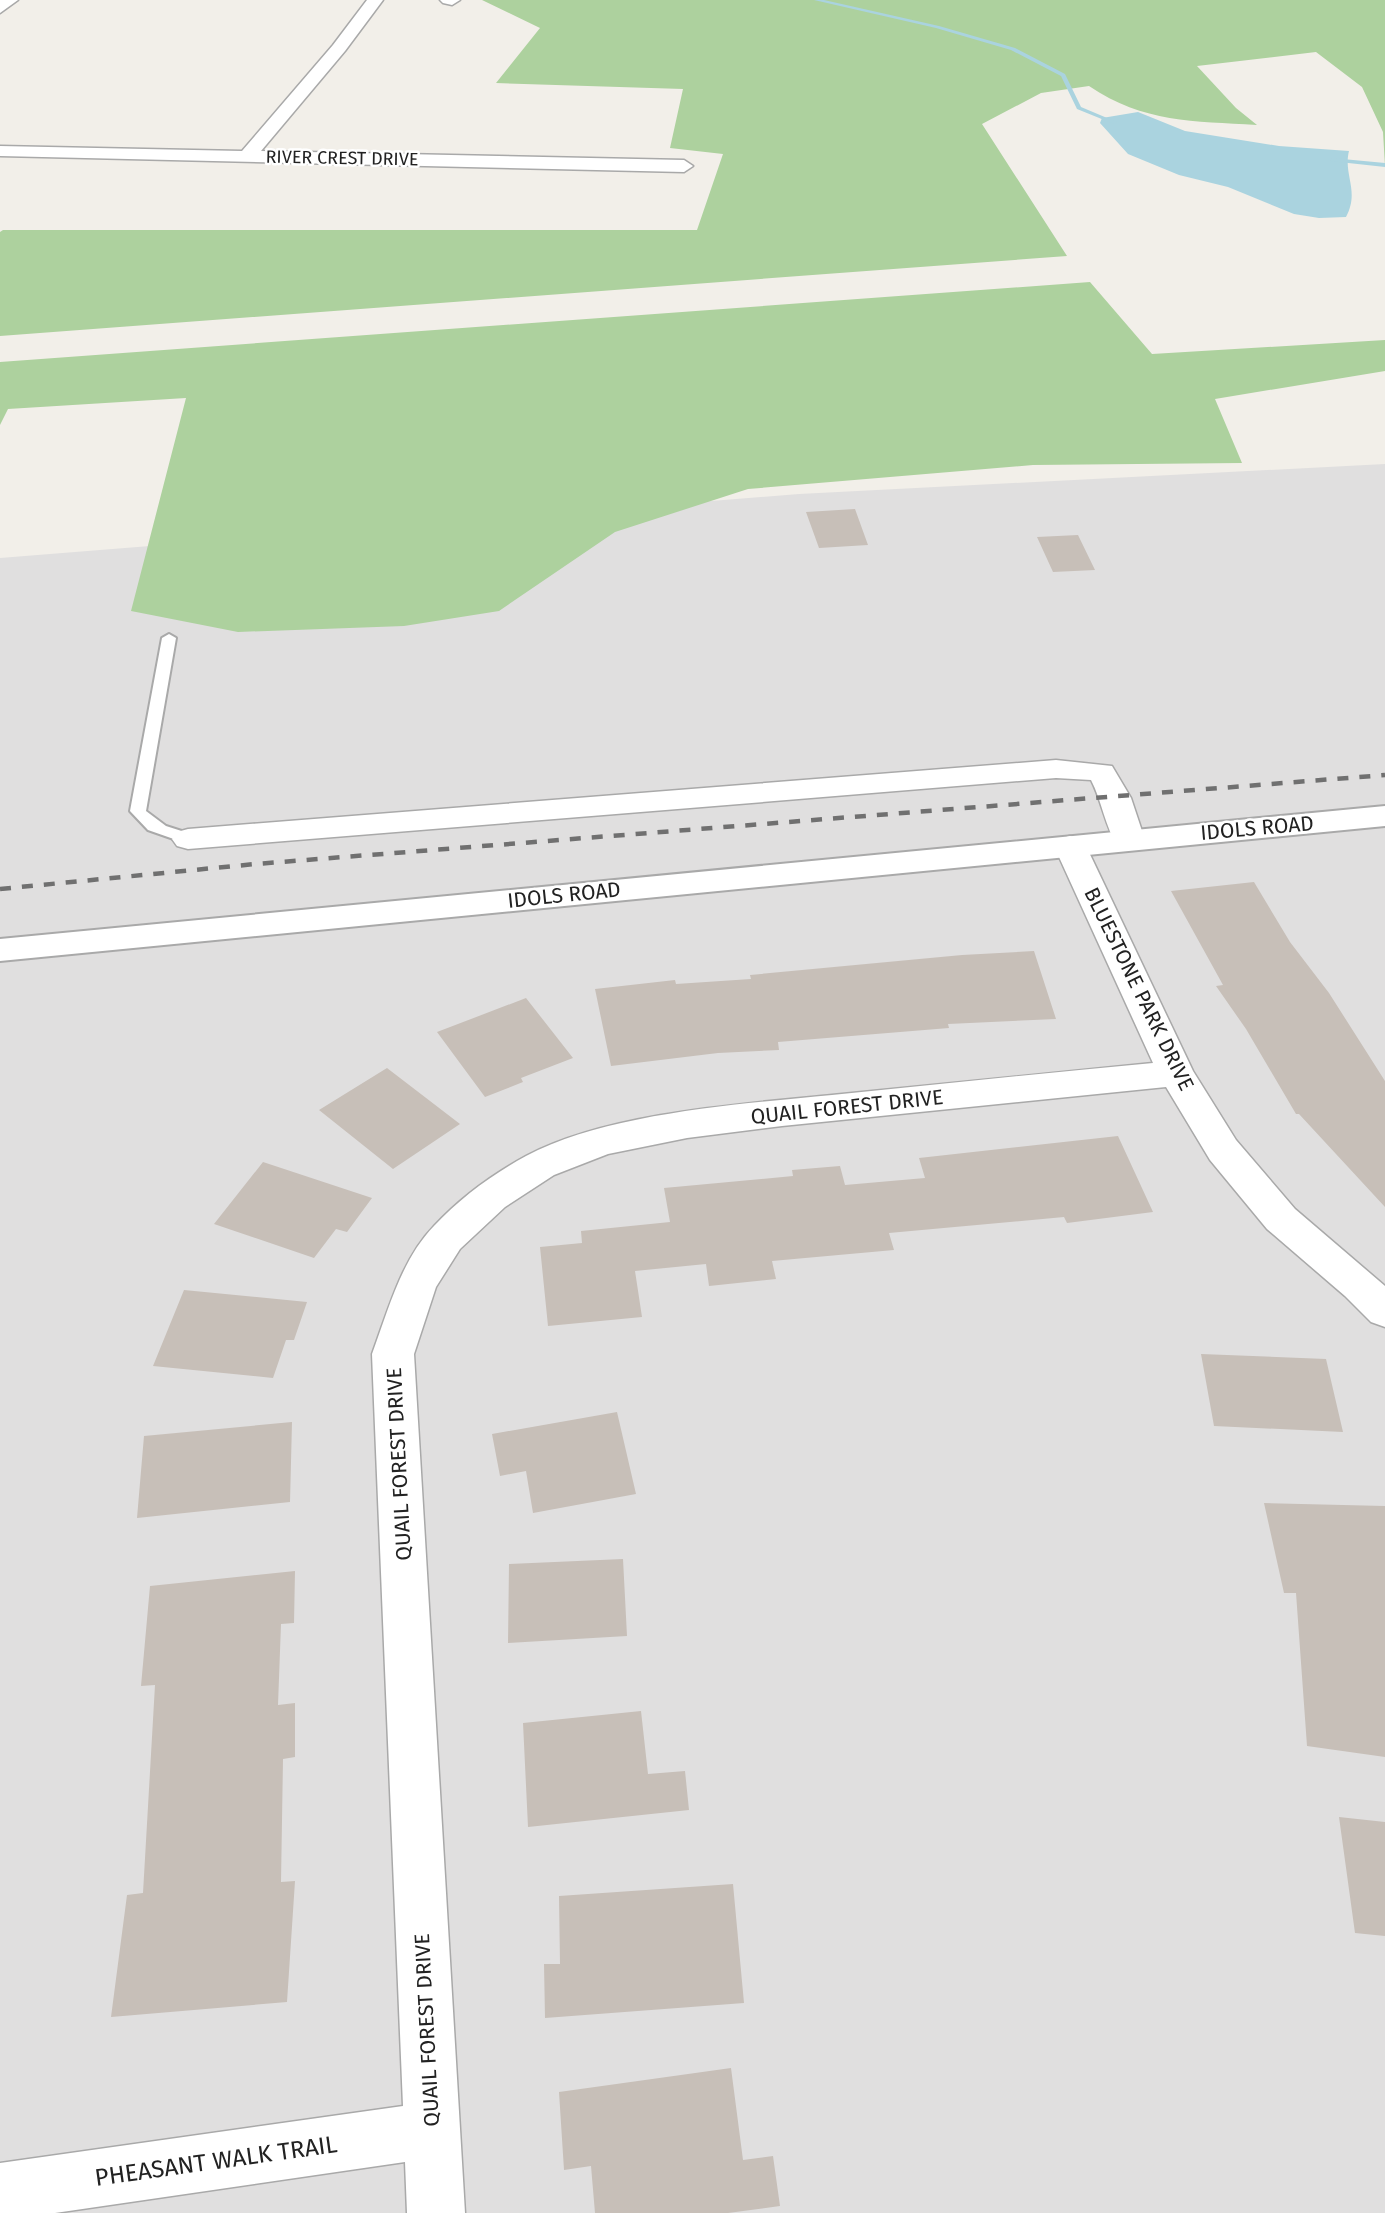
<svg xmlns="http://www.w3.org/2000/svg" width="1385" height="2213" font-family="'Fira Sans',sans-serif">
<rect width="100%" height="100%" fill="#f2efe9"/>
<path fill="#e0dfdf" d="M1385 464V2213H0V558L799 494Z"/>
<path fill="#add19e" d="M482 0H1385V166L1383 132 1362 87 1316 52 1197 66 1236 108 1257 125C1193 121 1144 123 1089 86L1041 93 982 124 1067 256 0 336V232L3 230H697L723 154 670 148 683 89 496 83 540 28Z
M1090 282 1152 354 1385 340V371L1215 399 1242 463 1033 465 748 489 615 532 499 611 404 626 238 632 131 611 186 398 8 409 0 425V362Z"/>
<path fill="#aad3df" d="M1138 112 1185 131 1279 146 1349 151C1343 175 1360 191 1346 217L1319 218 1294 214 1228 187 1179 175 1128 154 1100 123 1102 118Z"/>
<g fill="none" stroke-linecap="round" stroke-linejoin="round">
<path fill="#aad3df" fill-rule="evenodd" d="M814 0H824L939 26 1015 48 1065 74 1081 107 1119 123 1114 124 1077 109 1061 76 1011 50 936 28Z
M1332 158 1385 163V167L1330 161Z"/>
</g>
<path fill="#c7bfb8" d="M855 509 868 545 819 548 806 512Z
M1078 535 1095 570 1053 572 1037 537Z
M1254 882 1290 942 1329 993 1385 1081V1207L1299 1114H1296L1246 1029 1216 986 1223 985 1171 891Z
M1034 951 1056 1019 948 1024 949 1028 778 1042 779 1050 718 1053 611 1066 595 989 675 980 676 984 751 979 750 975 962 955Z
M526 998 573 1058 521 1078 523 1082 485 1097 437 1032Z
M387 1068 460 1124 393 1169 319 1110Z
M1118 1136 1153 1212 1067 1223 1064 1217 889 1233 894 1250 772 1261 776 1279 709 1286 706 1264 635 1271 642 1317 548 1326 540 1247 582 1243 581 1231 670 1222 664 1188 793 1176 792 1170 840 1166 845 1185 925 1178 919 1158Z
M263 1162 372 1198 347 1232 336 1229 314 1258 214 1224Z
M184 1290 307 1302 294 1340H286L273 1378 153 1366Z
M1201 1354 1326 1359 1343 1432 1214 1426Z
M617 1412 636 1494 533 1513 526 1471 500 1476 492 1434Z
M292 1422 290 1502 137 1518 144 1436Z
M1264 1503 1385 1506V1757L1307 1746 1296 1593H1284Z
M623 1559 627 1636 508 1643 509 1564Z
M295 1571 294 1623 281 1624 278 1705 295 1703V1757L283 1759 281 1882 295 1881 287 2002 111 2017 127 1895 143 1893 155 1685 141 1686 150 1586Z
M641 1711 648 1774 685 1771 689 1810 528 1827 523 1723Z
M1339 1817 1385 1822V1936L1355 1933Z
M733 1884 744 2003 545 2018 544 1964H560L559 1896Z
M731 2068 743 2160 773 2156 780 2206 728 2213H595L591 2166 564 2170 559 2092Z"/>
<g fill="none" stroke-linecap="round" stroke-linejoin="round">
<g stroke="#a9a9a9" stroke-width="4">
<path id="service" d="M169 634 176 638 146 811 166 826 194 835 196 839 188 844 148 830 130 811 162 638Z"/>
</g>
<g stroke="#a9a9a9" stroke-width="3">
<path id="minor" d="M0 0H18L0 13Z
M367 0H383L345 51 261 151 684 160 693 166 684 172 0 156V146L242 151 333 45Z
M440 0H460L452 5 443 3Z
M1056 760 1112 766 1131 798 1145 840 1140 847 1129 850 1118 847C1105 827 1102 801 1091 780L1056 778 188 849 177 846 172 839 177 832 188 829Z
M1070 836 1081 839 1086 846 1193 1071 1236 1140 1295 1209 1385 1286V1327L1371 1322 1345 1296 1267 1229 1210 1160 1166 1087 782 1126 687 1138 608 1154 554 1175 505 1207 460 1249 436 1287 414 1354 465 2213H407L405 2162 55 2213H0V2163L403 2106 372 1354C388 1311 401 1260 434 1226 460 1198 493 1174 526 1156 607 1113 740 1104 832 1095 939 1084 1046 1073 1153 1063L1054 846 1059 839Z"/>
</g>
<g stroke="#a9a9a9" stroke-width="4">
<path id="tertiary" d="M1385 806V826L0 961V939Z"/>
</g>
<use href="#service" fill="#fff" fill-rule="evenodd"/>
<use href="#minor" fill="#fff" fill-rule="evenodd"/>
<use href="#tertiary" fill="#fff" fill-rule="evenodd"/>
<path stroke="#707070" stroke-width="4.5" stroke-dasharray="11 11" stroke-linecap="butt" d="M0 889 255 864 1385 775"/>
</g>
<g text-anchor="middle" stroke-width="5" stroke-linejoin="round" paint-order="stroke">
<g font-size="18" fill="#222" stroke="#fff">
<text transform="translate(342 158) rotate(1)" y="6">RIVER CREST DRIVE</text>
</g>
<g font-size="21" fill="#222" stroke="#fff">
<text transform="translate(1257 828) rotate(-5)" y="7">IDOLS ROAD</text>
<text transform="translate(564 895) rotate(-6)" y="7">IDOLS ROAD</text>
<text transform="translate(1139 989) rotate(64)" y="7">BLUESTONE PARK DRIVE</text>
<text transform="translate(847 1107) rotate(-6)" y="7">QUAIL FOREST DRIVE</text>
<text transform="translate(399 1464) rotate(-93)" y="7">QUAIL FOREST DRIVE</text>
<text transform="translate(427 2030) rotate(-93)" y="7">QUAIL FOREST DRIVE</text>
</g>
<g font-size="24" fill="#222" stroke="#fff">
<text transform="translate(216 2161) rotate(-8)" y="8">PHEASANT WALK TRAIL</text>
</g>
</g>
</svg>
